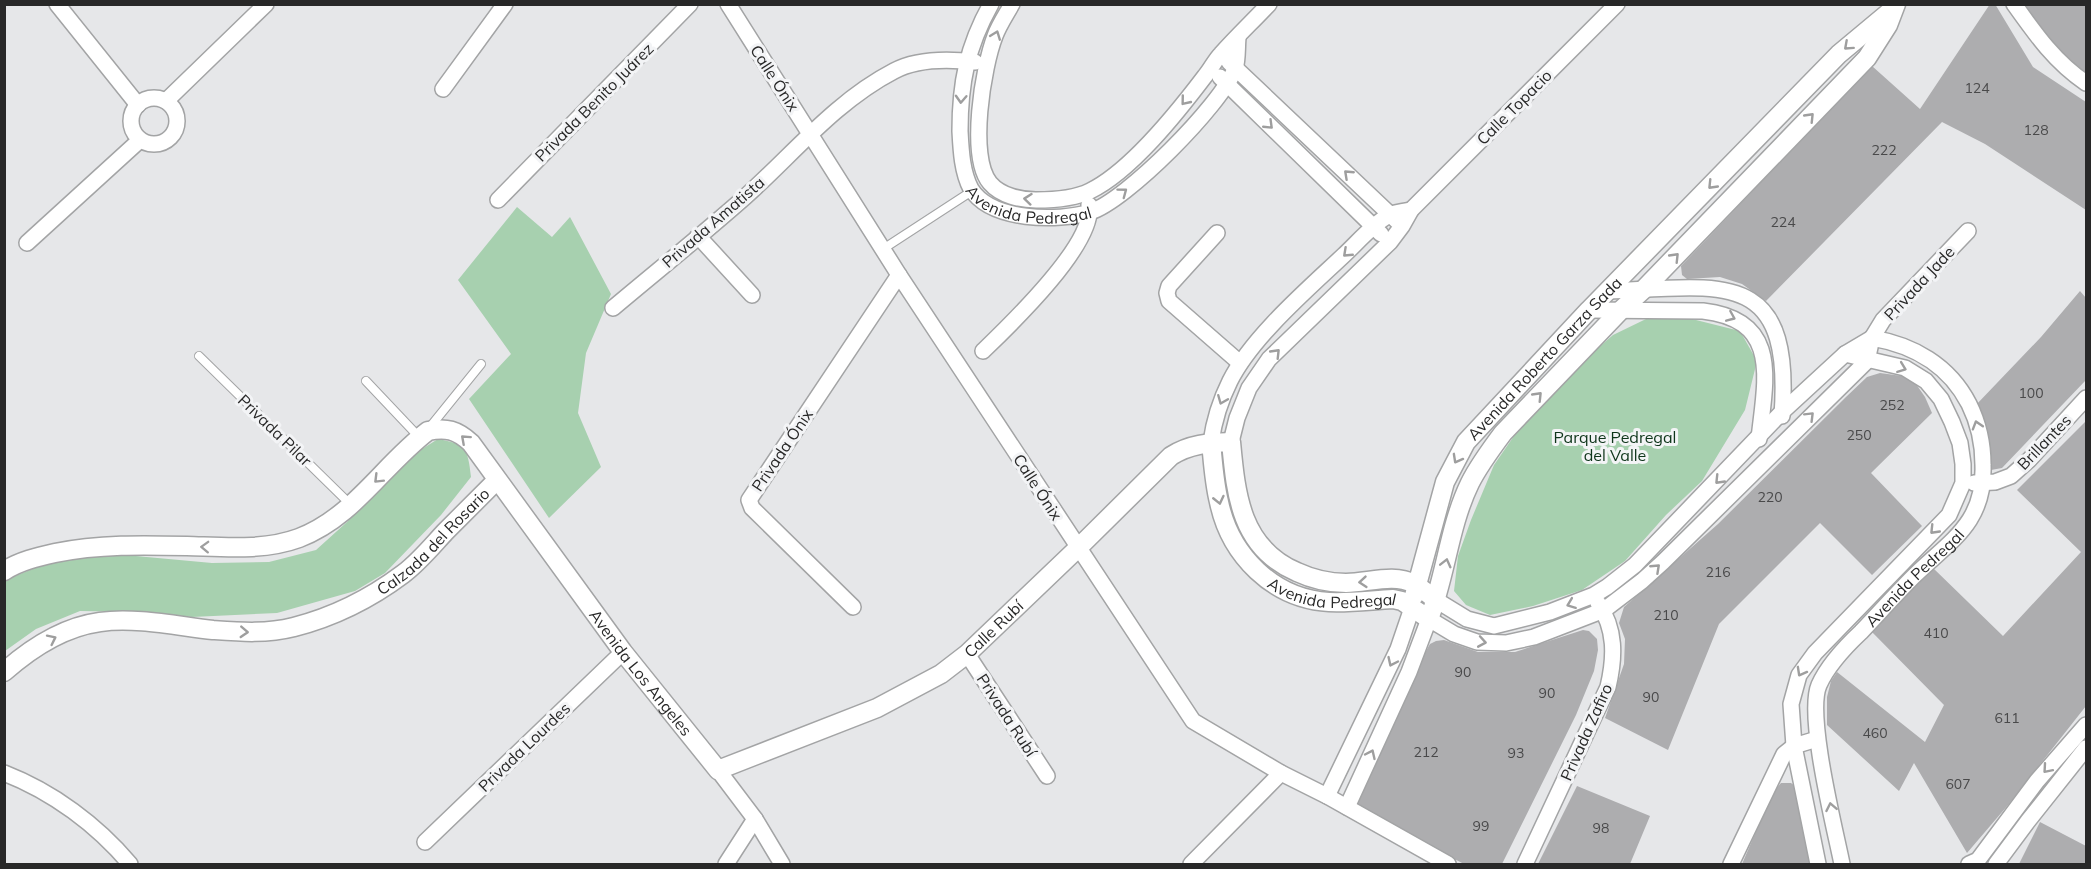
<svg xmlns="http://www.w3.org/2000/svg" width="2091" height="869" font-family="Mulish,sans-serif">
<rect width="100%" height="100%" fill="#e6e7e9"/>
<path fill="#a7d0af" d="M517 207 552 237 570 217 611 294 586 353 578 413 601 467 549 518 469 399 511 354 458 280Z
M1646 319H1692L1740 331 1757 361 1745 410 1702 481 1666 515 1625 561 1582 590 1533 606 1490 615 1466 605 1454 591 1458 556 1471 520 1494 465 1525 420 1553 387 1613 335Z
M438 439C466 444 468 449 471 477L441 515 385 573 355 591 277 613 192 617 136 612 80 611 36 629 5 651 4 581 8 579 47 563 114 554 212 563 269 562 316 550 347 522 395 473 422 449Z"/>
<path fill="#adadaf" d="M1990 4H1995L2033 67 2086 102V210L1985 144 1942 122 1766 301 1742 284 1720 277 1687 279 1682 275 1681 266 1872 66 1920 109Z
M2024 4H2086V73L2047 40Z
M2080 291 2086 298V380L2002 468 1991 470 1989 467 1975 406 2041 337Z
M1880 373 1902 376 1916 384 1925 397 1932 413 1871 473 1922 526 1872 575 1820 523 1719 624 1668 750 1605 718 1624 664 1625 639 1619 623 1624 607 1718 524 1847 396 1867 377Z
M2086 421V706L2008 805 1967 853 1914 763 1899 791 1827 725V697L1831 681 1837 672 1925 742 1944 705 1870 630 1932 567 2003 636 2081 552 2017 490Z
M1583 630 1589 631 1597 639 1598 650 1594 671 1576 715 1502 864H1464L1352 805 1403 691 1430 644 1436 641 1444 640 1478 652H1515Z
M1781 783H1791L1795 786 1810 864H1742L1773 792Z
M1577 786 1650 816 1630 864H1538Z
M2040 822 2086 846V864H2019Z"/>
<g fill="none" stroke-linecap="round" stroke-linejoin="round">
<g stroke="#a3a4a5" stroke-width="10">
<path id="service" d="M883 249 972 191
M199 356 350 504
M366 381 419 437
M430 427 481 364"/>
</g>
<g stroke="#a3a4a5" stroke-width="18">
<g id="minor">
<path d="M57 4 138 105"/>
<path d="M728 4 899 275 1193 721 1281 773 1327 796 1448 864"/>
<path id="s1" d="M991 4C967 47 960 83 960 131 961 150 962 172 971 189 991 221 1058 222 1090 212 1126 201 1221 105 1235 69 1238 60 1237 47 1238 38"/>
<path d="M1012 4C1006 15 999 25 995 36 983 67 968 157 990 183 1001 196 1021 200 1036 200 1054 200 1074 199 1090 191 1131 171 1177 113 1205 76 1211 69 1215 60 1221 54 1236 37 1253 21 1269 4"/>
<path d="M2014 4C2036 35 2055 62 2086 83"/>
<path d="M1229 62 1397 221"/>
<path d="M1220 77 1381 234"/>
<path d="M443 89 505 4"/>
<circle cx="154" cy="121" r="23"/>
<path d="M166 101 266 4"/>
<path d="M498 200 690 4"/>
<path d="M1217 233 1169 286 1167 293 1169 301 1240 363"/>
<path d="M698 236 752 295"/>
<path d="M27 243 140 140"/>
<path d="M1609 291C1724 286 1793 268 1782 416"/>
<path d="M613 308C657 271 702 235 745 197 793 154 836 101 894 71 918 58 949 59 975 62"/>
<path d="M1589 310 1703 311C1782 320 1765 381 1759 439"/>
<path d="M983 351C1010 325 1096 243 1089 205"/>
<path d="M1211 442C1214 421 1220 401 1230 381 1252 337 1308 289 1344 255 1358 242 1372 225 1389 215 1395 212 1404 211 1411 210"/>
<path d="M1231 442 1237 418 1249 388 1269 359 1390 242 1402 226 1411 210 1617 4"/>
<path d="M1974 483 1995 482 2011 476 2029 460 2086 398"/>
<path d="M1436 600 1467 619 1494 626 1550 612 1594 595 1607 587 1635 565 1782 412 1845 354 1872 338"/>
<path d="M853 607 752 508 749 500 899 275"/>
<path d="M967 654 1047 776"/>
<path d="M718 770 755 819 782 864"/>
<path d="M4 773C53 792 97 825 130 864"/>
<path d="M1327 796 1398 649 1412 608"/>
<path d="M1347 807 1409 672 1429 619 1454 634 1477 642 1506 643 1534 637 1604 610 1642 581 1663 562 1867 361 1872 338 1883 320 1968 231"/>
<path d="M425 842 623 652"/>
<path d="M726 864 755 819"/>
<path d="M1191 864 1281 773"/>
<path d="M1525 864 1608 687C1615 657 1616 629 1598 603"/>
<path d="M1731 864 1784 754 1794 746 1817 739"/>
<path d="M1818 864 1794 746 1791 704 1799 675 1815 653 1949 515 1963 483V464L1960 443 1952 422 1941 399 1926 381 1905 368 1845 354"/>
<path id="s2" d="M1842 864C1835 829 1806 715 1819 685 1828 665 1845 647 1861 632 1879 613 1896 594 1914 576 1951 540 1985 523 1983 465 1983 443 1979 424 1969 404 1949 365 1913 345 1872 338"/>
<path d="M1969 864 1978 860 2037 781 2086 725"/>
<path d="M1996 864 2028 821 2086 748"/>
</g>
</g>
<g stroke="#a3a4a5" stroke-width="21">
<g id="tertiary">
<path id="s3" d="M1211 442C1213 462 1214 482 1219 502 1230 555 1273 599 1329 602 1351 603 1372 600 1393 599L1402 601 1429 619C1446 575 1449 526 1470 483 1479 465 1491 449 1503 433L1621 310 1643 290 1867 58 1888 25 1896 4"/>
<path id="s4" d="M4 571C20 561 37 557 55 553 99 544 143 545 187 546 224 547 264 551 299 538 354 517 383 465 428 431 446 427 457 430 471 443L623 652 718 770 877 708 941 674 967 654 1078 548 1171 456C1190 444 1208 443 1231 442 1236 496 1241 548 1297 572 1312 579 1330 583 1346 583 1368 583 1394 573 1414 584 1422 588 1429 595 1436 600"/>
<path id="s5" d="M1414 596 1445 482 1466 442 1589 310 1839 54 1893 9"/>
<path id="s6" d="M4 672C31 648 63 627 100 622 135 617 177 626 213 630 241 632 266 634 294 627 333 617 371 598 403 574 419 562 432 546 445 532 462 515 479 498 496 481"/>
</g>
</g>
<use href="#service" stroke="#fff" stroke-width="8"/>
<use href="#minor" stroke="#fff" stroke-width="15"/>
<use href="#tertiary" stroke="#fff" stroke-width="18"/>
</g>
<defs><path id="oneway-chevron" d="M-2-3.5L2.5 0L-2 3.5" fill="none" stroke-width="1.6" stroke-linecap="round" stroke-linejoin="round" transform="scale(1.5)"/></defs>
<g stroke="#9e9e9e">
<use href="#oneway-chevron" transform="translate(996 35) rotate(-69)"/>
<use href="#oneway-chevron" transform="translate(1848 46) rotate(138)"/>
<use href="#oneway-chevron" transform="translate(961 99) rotate(93)"/>
<use href="#oneway-chevron" transform="translate(1185 101) rotate(129)"/>
<use href="#oneway-chevron" transform="translate(1810 117) rotate(-46)"/>
<use href="#oneway-chevron" transform="translate(1269 125) rotate(44)"/>
<use href="#oneway-chevron" transform="translate(1348 174) rotate(-137)"/>
<use href="#oneway-chevron" transform="translate(1712 185) rotate(134)"/>
<use href="#oneway-chevron" transform="translate(1123 192) rotate(-37)"/>
<use href="#oneway-chevron" transform="translate(1028 199) rotate(-174)"/>
<use href="#oneway-chevron" transform="translate(1347 253) rotate(137)"/>
<use href="#oneway-chevron" transform="translate(1675 257) rotate(-46)"/>
<use href="#oneway-chevron" transform="translate(1731 317) rotate(23)"/>
<use href="#oneway-chevron" transform="translate(1276 353) rotate(-46)"/>
<use href="#oneway-chevron" transform="translate(1902 368) rotate(21)"/>
<use href="#oneway-chevron" transform="translate(1538 396) rotate(-46)"/>
<use href="#oneway-chevron" transform="translate(1222 400) rotate(112)"/>
<use href="#oneway-chevron" transform="translate(1810 416) rotate(-45)"/>
<use href="#oneway-chevron" transform="translate(1977 425) rotate(-107)"/>
<use href="#oneway-chevron" transform="translate(465 439) rotate(-138)"/>
<use href="#oneway-chevron" transform="translate(1457 459) rotate(119)"/>
<use href="#oneway-chevron" transform="translate(378 479) rotate(135)"/>
<use href="#oneway-chevron" transform="translate(1719 480) rotate(134)"/>
<use href="#oneway-chevron" transform="translate(1219 500) rotate(77)"/>
<use href="#oneway-chevron" transform="translate(1934 530) rotate(134)"/>
<use href="#oneway-chevron" transform="translate(205 547) rotate(-178)"/>
<use href="#oneway-chevron" transform="translate(1446 563) rotate(-76)"/>
<use href="#oneway-chevron" transform="translate(1656 568) rotate(-43)"/>
<use href="#oneway-chevron" transform="translate(1363 582) rotate(175)"/>
<use href="#oneway-chevron" transform="translate(1571 604) rotate(159)"/>
<use href="#oneway-chevron" transform="translate(244 632) rotate(3)"/>
<use href="#oneway-chevron" transform="translate(52 639) rotate(-26)"/>
<use href="#oneway-chevron" transform="translate(1482 642) rotate(10)"/>
<use href="#oneway-chevron" transform="translate(1392 662) rotate(115)"/>
<use href="#oneway-chevron" transform="translate(1801 672) rotate(119)"/>
<use href="#oneway-chevron" transform="translate(1371 754) rotate(-65)"/>
<use href="#oneway-chevron" transform="translate(2047 769) rotate(131)"/>
<use href="#oneway-chevron" transform="translate(1831 807) rotate(-101)"/>
</g>
<g text-anchor="middle" stroke-width="6" stroke-linejoin="round" paint-order="stroke">
<g font-size="14" fill="#49494a">
<text x="1977" y="93">124</text>
<text x="2036" y="135">128</text>
<text x="1884" y="155">222</text>
<text x="1783" y="227">224</text>
<text x="2031" y="398">100</text>
<text x="1892" y="410">252</text>
<text x="1859" y="440">250</text>
<text x="1770" y="502">220</text>
<text x="1718" y="577">216</text>
<text x="1666" y="620">210</text>
<text x="1936" y="638">410</text>
<text x="1463" y="677">90</text>
<text x="1547" y="698">90</text>
<text x="1651" y="702">90</text>
<text x="2007" y="723">611</text>
<text x="1875" y="738">460</text>
<text x="1426" y="757">212</text>
<text x="1516" y="758">93</text>
<text x="1958" y="789">607</text>
<text x="1481" y="831">99</text>
<text x="1601" y="833">98</text>
</g>
<g font-size="16" fill="#282828" stroke="#f3f4f6">
<text transform="translate(775 78) rotate(57)" y="6">Calle Ónix</text>
<text transform="translate(594 102) rotate(-45)" y="6">Privada Benito Juárez</text>
<text transform="translate(1514 107) rotate(-45)" y="6">Calle Topacio</text>
<text dy="6" stroke="none"><textPath href="#s1" startOffset="255">Avenida Pedregal</textPath></text>
<text transform="translate(713 222) rotate(-41)" y="6">Privada Amatista</text>
<text transform="translate(1919 283) rotate(-47)" y="6">Privada Jade</text>
<text dy="6" stroke="none"><textPath href="#s5" startOffset="278">Avenida Roberto Garza Sada</textPath></text>
<text transform="translate(275 430) rotate(44)" y="6">Privada Pilar</text>
<text transform="translate(2044 442) rotate(-46)" y="6">Brillantes</text>
<text transform="translate(782 450) rotate(-56)" y="6">Privada Ónix</text>
<text transform="translate(1038 487) rotate(57)" y="6">Calle Ónix</text>
<text dy="6" stroke="none"><textPath href="#s6" startOffset="471">Calzada del Rosario</textPath></text>
<text dy="6" stroke="none"><textPath href="#s2" startOffset="326">Avenida Pedregal</textPath></text>
<text dy="6" stroke="none"><textPath href="#s3" startOffset="222">Avenida Pedregal</textPath></text>
<text dy="6" stroke="none"><textPath href="#s4" startOffset="1238">Calle Rubí</textPath></text>
<text dy="6" stroke="none"><textPath href="#s4" startOffset="801">Avenida Los Angeles</textPath></text>
<text transform="translate(1007 715) rotate(57)" y="6">Privada Rubí</text>
<text transform="translate(1586 732) rotate(-66)" y="6">Privada Zafiro</text>
<text transform="translate(524 747) rotate(-44)" y="6">Privada Lourdes</text>
</g>
<g font-size="16" fill="#0e351a" stroke="#f3f4f6">
<text x="1615" y="443">Parque Pedregal<tspan x="1615" dy="18">del Valle</tspan></text>
</g>
</g>
<rect width="2091" height="869" fill="none" stroke="#282828" stroke-width="12"/>
</svg>
